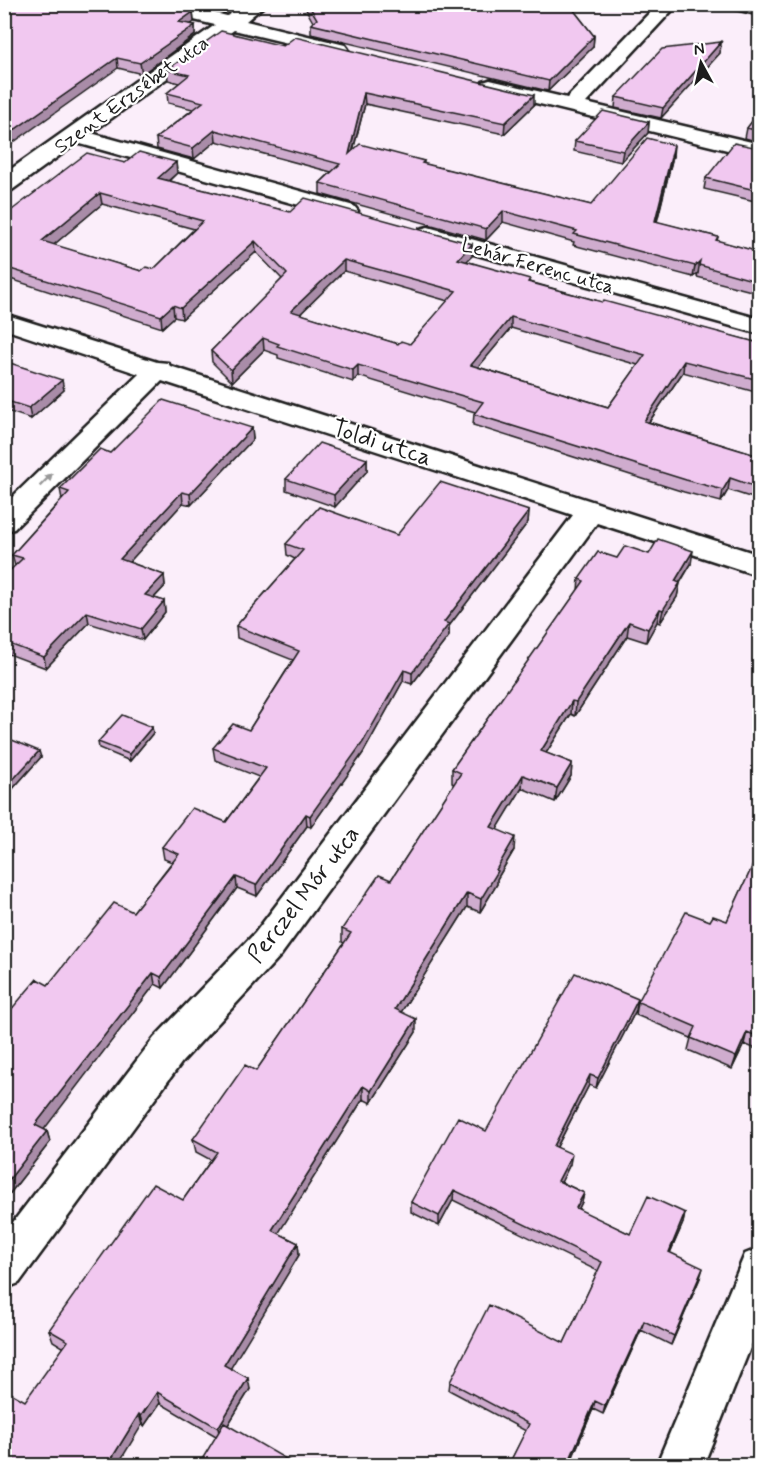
<svg xmlns="http://www.w3.org/2000/svg" width="764" height="1470" font-family="Mynerve,sans-serif">
<rect width="100%" height="100%" fill="#fbeefa"/>
<filter id="ink" filterUnits="userSpaceOnUse"><feTurbulence type="fractalNoise" baseFrequency=".0167" numOctaves="2"/><feDisplacementMap in="SourceGraphic" scale="12" xChannelSelector="R" yChannelSelector="G"/><feConvolveMatrix kernelMatrix="1 2 1 2 8 2 1 2 1" color-interpolation-filters="sRGB"/></filter>
<g filter="url(#ink)">
<g fill="none" stroke-linecap="round" stroke-linejoin="round">
<g stroke="#1c1c1c" stroke-width="5">
<path id="street" d="M142 4H177L227 16 244 4H266L246 21 345 45 348 49 345 53 338 55 234 30 91 133 354 206 358 211 354 216 346 218 338 216 77 143 12 190 4 192V174L215 25 144 8Z
M658 4H678L586 103 760 144V158L483 90 480 86 483 82 490 80 567 98Z
M730 4H760V15L732 8Z
M428 227 760 319V334L420 239 416 234 420 229Z
M4 314 157 362 168 363 170 366 760 555V576L597 523 281 955 182 1062 19 1283 4 1289V1234L154 1038 255 933 573 515 162 381 14 529 4 531V505L139 374 4 329Z
M760 1248V1323L703 1466H656L745 1254Z"/>
</g>
<use href="#street" fill="#fff" fill-rule="evenodd"/>
</g>
<path fill="#cfacce" stroke="#1c1c1c" stroke-width="1.5" fill-rule="evenodd" d="M189 4H219L211 10Z
M303 4H569L594 36 593 47 548 91 311 34V24L313 22Z
M4 9 193 12 194 22 191 24 195 25V35L142 74 118 68Z
M721 42 720 53 661 118 615 108 616 97Z
M167 70 534 105 504 134 365 104 353 151 424 161V164L591 205 673 156 657 222 718 237 717 241 759 252V293L697 277 698 273 693 277 573 245 574 242 503 222 486 240 320 194V183L331 172 216 141 194 159 157 149 156 138 193 109 168 103 167 93 179 83 168 80Z
M759 112V142L745 138 747 128Z
M649 122 648 133 621 162 574 151 575 141Z
M759 148V202L704 189 706 178Z
M176 162 177 173 169 181 290 212 472 244V256L466 261 530 282 602 302 759 343V393L683 372 649 422 759 456V500L728 490 721 502 684 492 473 425 474 414 475 412 358 376 353 382 278 358V355L264 350 232 382 212 362 211 351 282 279 256 252 182 319 174 317 162 328 4 277V216L125 163ZM102 204 194 229 154 269 141 271 53 245ZM344 271 448 301 410 344H398L300 314ZM511 328 638 365 608 407 478 367Z
M4 361 64 390 31 419 4 410Z
M252 428 253 439 191 505 183 503 129 562 164 575 165 586 154 598 164 601 165 612 143 640 89 623 46 668 9 654 4 659 15 566 12 555 62 499 60 489 110 453Z
M367 459V471L335 507 286 490V479Z
M529 511 528 522 449 626V636L412 684 403 681 363 753 311 827 307 826 257 896 237 888 163 988 155 984 43 1129 47 1131 50 1142 4 1201 48 985 133 912 172 862 164 859 162 847 226 822 259 777 215 760 213 748 249 730 293 660 237 638 236 626 295 559 287 555 286 544 397 535Z
M649 554 691 564 680 583 677 597 660 623 657 622 646 642 627 636 575 716 571 714 546 753 572 763 571 776 555 802 522 788 496 830 514 850 497 879V884L480 912 467 907 401 1012 416 1032 371 1103 363 1099 278 1233 298 1243 299 1255 230 1368 250 1389 228 1425 216 1436 160 1403 144 1426 63 1347 53 1341 49 1330 183 1200 211 1160 196 1152 193 1139 256 1071 344 943 342 942V929L391 880 454 784 452 783V769L578 590 579 579 617 558Z
M152 727 153 733 130 761 99 748 98 742Z
M4 740 41 757 9 793 4 791Z
M759 852V1041L756 1049 744 1044 732 1069 688 1050 691 1038 636 1015 638 1002 710 921H727Z
M638 999 636 1010 596 1088 589 1085 557 1147 570 1164 561 1182 584 1193 582 1202 578 1210 630 1234 685 1213 683 1223 670 1253 700 1278 671 1345 641 1330 603 1414 593 1409 569 1466H508L526 1431 449 1390 450 1382 564 1343 598 1271 453 1200 439 1226 411 1212V1202Z"/>
<path fill="#a98ca8" stroke="#1c1c1c" stroke-width="1.5" d="M211 4H219L211 10Z
M193 12 194 22 180 32 179 22Z
M195 25V35L142 74 140 63Z
M594 36 593 47 548 91 549 81Z
M721 42 720 53 661 118 663 108Z
M117 58 118 68 4 149V137Z
M364 93 365 104 349 165V154Z
M534 95V105L504 134 505 123Z
M649 122 648 133 621 162 623 151Z
M215 130 216 141 194 159 193 148Z
M674 145 673 156 654 232 655 221Z
M176 162 177 173 159 189 158 178Z
M100 193 102 204 44 253 42 241Z
M503 211V222L486 240V229Z
M255 241 256 252 182 319 181 308Z
M472 244V256L458 270V259Z
M344 260V271L292 322 291 311Z
M700 261 698 273 693 277 695 266Z
M173 305 174 317 162 328 161 316Z
M511 317V328L470 377 471 365Z
M263 338 264 350 232 382 231 370Z
M684 361 683 372 642 432 644 421Z
M358 365V376L353 382V370Z
M62 380 64 390 31 419 29 408Z
M252 428 253 439 191 505 190 494Z
M367 459V471L335 507 334 495Z
M730 478 728 490 721 502 723 490Z
M182 492 183 503 122 570 120 559Z
M529 511 528 522 449 626V636L412 684V673L444 622Z
M693 551 691 564 673 593 680 583 677 597 660 623 663 610 675 581Z
M164 575 165 586 146 606 145 595Z
M164 601 165 612 143 640 141 629Z
M660 609 657 622 646 642 648 629Z
M87 612 89 623 46 668 44 657Z
M629 622 627 636 575 716 576 702Z
M7 643 9 654 4 659V645Z
M404 670 403 681 363 753 311 827 310 816Z
M572 701 571 714 539 764 541 751Z
M152 727 153 733 130 761 129 754Z
M39 751 41 757 9 793 7 786Z
M572 763 571 776 555 802 557 788Z
M523 775 522 788 490 841 491 827Z
M306 814 307 826 257 896 256 885Z
M515 837 514 850 497 879V884L480 912 481 899 496 870Z
M236 877 237 888 163 988 161 977Z
M467 893V907L395 1022V1009Z
M153 973 155 984 39 1136 35 1125Z
M638 999 636 1010 596 1088 598 1078Z
M416 1019V1032L371 1103V1091Z
M747 1032 744 1044 732 1069 736 1057Z
M590 1075 589 1085 552 1156 554 1146Z
M363 1086V1099L273 1242 272 1230Z
M47 1131 50 1142 4 1201V1186Z
M572 1154 570 1164 557 1191 558 1181Z
M454 1190 453 1200 439 1226V1216Z
M584 1193 582 1202 574 1218 576 1208Z
M685 1213 683 1223 666 1262 669 1252Z
M298 1243 299 1255 226 1376 224 1365Z
M703 1268 700 1278 671 1345 674 1336Z
M644 1321 641 1330 603 1414 605 1406Z
M248 1378 250 1389 220 1438 218 1428Z
M157 1392 160 1403 144 1426 141 1416Z
M595 1401 593 1409 569 1466H567Z
M139 1414 142 1425 117 1466H107Z"/>
<path fill="#f1c8f0" stroke="#1c1c1c" stroke-width="1.5" fill-rule="evenodd" d="M11 4H160L193 12 179 22 195 25 140 63 117 58 4 137V9Z
M308 4H569L594 36 549 81 311 24 317 19Z
M221 31 283 46 295 37 534 95 505 123 364 93 349 154 360 144 424 161 422 163 591 205 647 138 674 145 655 221 718 237 716 240 759 252V282L699 265 700 261 695 266 574 234 577 231 503 211 486 229 320 183 340 164 215 130 193 148 156 138 203 102 167 93 189 75 167 70Z
M721 42 663 108 616 97 662 49Z
M603 111 649 122 623 151 575 141Z
M759 112V131L747 128Z
M734 143 759 148V191L706 178Z
M139 152 176 162 158 178 290 212 305 198 472 244 458 259 530 279 528 282 602 302 604 301 759 343V380L684 361 644 421 759 456V488L730 478 723 490 686 480 474 414 483 402 358 365 353 370 277 346 279 344 263 338 231 370 211 351 287 274 255 241 181 308 173 305 161 316 4 267V216L87 153 125 163ZM100 193 203 221 154 269 146 267 141 271 42 241ZM344 260 456 291 410 344 401 341 398 344 291 311ZM511 317 645 355 608 407 471 365Z
M4 361 62 380 29 408 4 400Z
M163 400 252 428 190 494 182 492 120 559 164 575 145 595 164 601 141 629 87 612 44 657 7 643 4 645V576L23 558 12 555 69 492 60 489 100 449 110 453Z
M319 443 367 459 334 495 286 479Z
M440 482 529 511 444 622 449 624 412 673 404 670 363 742 310 816 306 814 256 885 236 877 161 977 153 973 35 1125 47 1131 4 1186V1018L37 979 48 985 114 903 133 912 179 854 162 847 192 808 226 822 266 768 213 748 233 724 249 730 299 651 236 626 303 550 286 544 319 507 397 535Z
M658 539 693 551 675 581 680 583 663 610 660 609 648 629 629 622 576 702 572 701 541 751 572 763 557 788 523 775 491 827 515 837 496 870 498 871 481 899 467 893 395 1009 416 1019 371 1091 363 1086 272 1230 298 1243 224 1365 248 1378 218 1428 157 1392 141 1416 139 1414 107 1466H4V1389L25 1401 68 1341 49 1330 153 1184 183 1200 217 1152 193 1139 245 1065 256 1071 351 933 342 929 379 875 391 880 461 773 452 769 584 581 579 579 598 552 617 558 625 546 649 554Z
M122 715 152 727 129 754 98 742Z
M7 738 39 751 7 786 4 785V740Z
M759 852V1037L747 1032 736 1057 691 1038 696 1027 638 1002 686 912 710 921 713 916 727 921Z
M575 973 638 999 598 1078 590 1075 554 1146 572 1154 558 1181 584 1193 576 1208 630 1234 648 1196 685 1213 669 1252 703 1268 674 1336 644 1321 605 1406 595 1401 567 1466H508L529 1424 450 1382 489 1305 564 1343 602 1262 454 1190 439 1216 411 1202 458 1117 486 1131Z
M224 1423 298 1466H198Z"/>
<defs><path id="oneway-solid" d="M-6-.8H1V-3.2L6.5 0L1 3.2V.8H-6Z" transform="scale(1.5)"/></defs>
<use fill="#999" href="#oneway-solid" transform="translate(46 480) rotate(-45)"/>
</g>
<g text-anchor="middle" stroke-width="4.5" stroke-linejoin="round" paint-order="stroke">
<g font-size="20" fill="#1c1c1c" stroke="#fff">
<text transform="translate(131 94) rotate(-36)" y="7">Szent Erzsébet utca</text>
<text transform="translate(538 265) rotate(16)" y="7">Lehár Ferenc utca</text>
</g>
<g font-size="24" fill="#1c1c1c" stroke="#fff">
<text transform="translate(382 442) rotate(18)" y="8">Toldi utca</text>
<text transform="translate(303 894) rotate(-52)" y="8">Perczel Mór utca</text>
</g>
</g>
<rect width="764" height="1470" fill="none" stroke="#fff" stroke-width="24"/>
<rect x="12" y="12" width="740" height="1446" fill="none" stroke="#1c1c1c" stroke-width="2" filter="url(#ink)"/>
<g transform="translate(701 63) rotate(352)" stroke="#ffffff" stroke-width="4.5" paint-order="stroke">
<path d="M0-4.5L10 22L0 15L-10 22Z" fill="#1c1c1c"/>
<text y="-9" font-size="16" font-weight="bold" text-anchor="middle" fill="#1c1c1c">N</text>
</g>
</svg>
